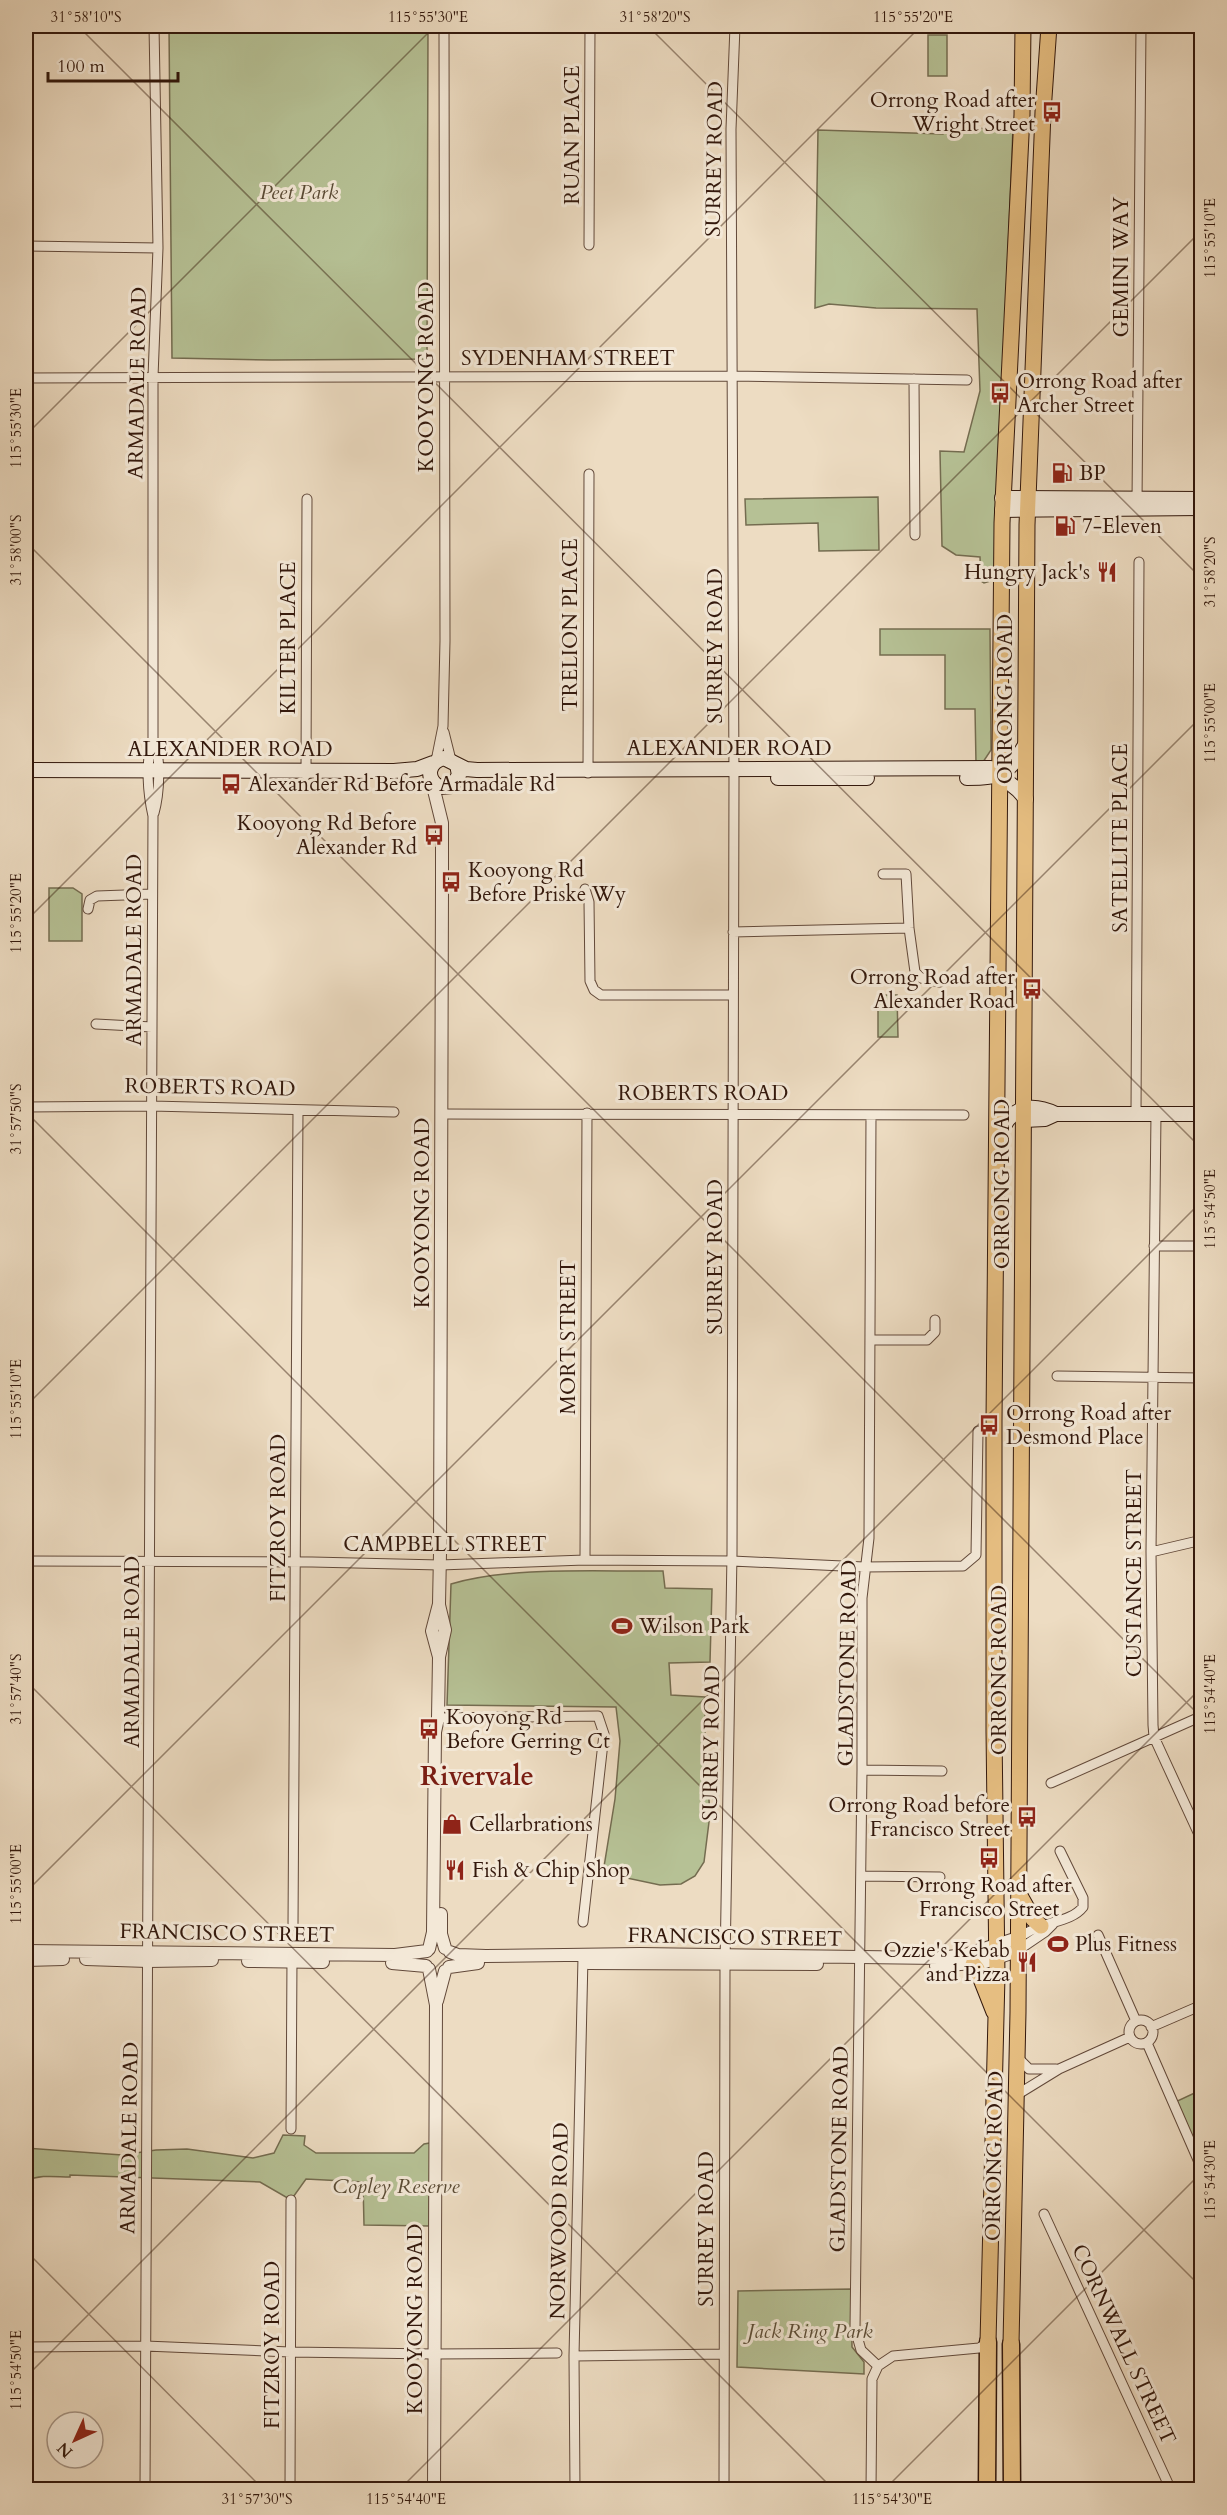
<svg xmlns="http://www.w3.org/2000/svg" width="1227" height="2515" font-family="Cardo,serif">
<rect width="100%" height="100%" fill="#eddcc2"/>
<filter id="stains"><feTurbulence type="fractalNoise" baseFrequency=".00333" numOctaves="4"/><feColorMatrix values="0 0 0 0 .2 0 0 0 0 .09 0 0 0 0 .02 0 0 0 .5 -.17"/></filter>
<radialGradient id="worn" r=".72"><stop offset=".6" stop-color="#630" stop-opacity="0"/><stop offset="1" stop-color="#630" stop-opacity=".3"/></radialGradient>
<path fill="#b6c195" stroke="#746c50" stroke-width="1.5" d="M169 26H428L427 359 272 360 172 358Z
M928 35H947V76H928Z
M1013 128 995 574 990 581 984 583 981 581 980 557 956 555 942 546 940 451 964 452 980 391 977 309 876 308 829 304 815 308 818 130 943 134 944 129Z
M878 497 879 550 819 551 818 523 746 525 745 499Z
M880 629H990L991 750 983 762 976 763 975 709H945V655H880Z
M49 888H73L82 894V941H49Z
M878 995H897L898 1037H878Z
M663 1571 665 1588 712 1589 710 1662 669 1663 671 1695 705 1697V1745L710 1814 704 1862 695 1876 681 1884 660 1885 603 1873 615 1799 620 1741 616 1707 447 1705 451 1584C512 1566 599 1572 663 1571Z
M1201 2090V2169L1173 2103Z
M283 2135 305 2136 304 2145 316 2153H414L424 2144 430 2143 429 2226 364 2225 363 2182 306 2179 291 2200 260 2182 70 2175V2177C56 2177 41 2174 26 2181V2148L122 2155 156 2150 187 2149 253 2158 274 2153Z
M851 2289 852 2347 864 2362V2374L737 2367 738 2291Z"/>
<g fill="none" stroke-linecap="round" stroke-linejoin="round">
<g stroke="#62493a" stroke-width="11">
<path id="minor" d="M589 245 590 26
M26 246 158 248
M26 378 732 376 967 380
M914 379 915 535
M1137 503 1141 26
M444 732 451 760
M153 740C162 757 159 795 154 813
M436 761 443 726 445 641 444 26
M588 773 589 474
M306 775 307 499
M883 874H906L909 928 915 972 921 978 940 982
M585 889 589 902 590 981 594 990 601 995H733
M88 909 90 900 97 896 152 894
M733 932 909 928
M96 1024 152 1027
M26 1107 151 1106 394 1112
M1136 1113 1139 562
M442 1114 964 1115
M1156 1114 1151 1552 1153 1725 1154 1737 1202 1841
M1154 1246H1202
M870 1340H927L935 1332V1320
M1057 1376 1202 1378
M1151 1552 1202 1540
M585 1560 587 1113
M26 1561 312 1562 440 1565 585 1560 732 1561 864 1567 963 1566 976 1555 978 1431
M438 1718 598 1716 604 1734 583 1922
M862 1770 942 1771
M1051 1783 1202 1716
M861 1876 940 1877
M293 1926 298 1110
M1098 1935 1136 2021
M1018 1938C1025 1934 1032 1929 1039 1927 1053 1921 1073 1920 1083 1907V1898L1060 1851
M1017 1951 1045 1932 1053 1924
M1129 2032a12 12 0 1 1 24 0a12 12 0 1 1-24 0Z
M1151 2027 1202 2005
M1147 2043 1202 2169
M1018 2058 1029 2069H1056
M1015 2096 1059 2069 1130 2037
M291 2129 292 1958
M1044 2214 1171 2490
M26 2347 145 2346 290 2352 435 2354 557 2353
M574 2356 724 2354
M878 2366 893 2356 979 2348 988 2343
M145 2490 153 816C148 794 145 761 153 740V377L158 248 154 26
M290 2490 291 2200
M575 2490 574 2356 583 1957
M724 2490 725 1964 732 1554 734 778 731 129 735 26
M871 2490 872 2379 878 2366 861 2350 855 2329 862 1770V1598L869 1538 871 1115"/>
</g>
<g stroke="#62493a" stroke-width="14">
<path id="tertiary" d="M432 782 442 823V885L440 1553 439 1604 432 1631 439 1657
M441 1914V1934L445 1948
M429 1949 433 1932 435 1732 438 1718 439 1657 445 1630 439 1605
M26 1951 395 1955 427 1951
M450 1952 458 1955 486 1956 640 1954 939 1958 965 1955 1018 1938
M86 1959 148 1961 212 1960
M26 1960 63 1959
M248 1961 323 1962
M392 1963 426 1966
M588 1963 817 1964
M936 1966 985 1962 1017 1951
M449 1967 478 1963
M429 1969 436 2005 434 2490
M437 2001 445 1971"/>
</g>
<g stroke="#33180c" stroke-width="16">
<path id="secondary" d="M1002 498 1202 499
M1002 510 1202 508
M457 765 459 775 452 786 439 787C425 778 428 762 444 758L466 769 477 770 991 768 1018 790 1026 799
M26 770 394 771 417 769 433 763
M778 778H867
M967 778C1002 778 1009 774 1026 743
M1024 1120 1045 1119 1056 1114
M998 1141C1007 1110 1026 1100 1056 1114H1202"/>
</g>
<g stroke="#33180c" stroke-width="17">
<path id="trunk" d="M1019 1894 1033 1919 1041 1926
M973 1964 977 1969 994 2012
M988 2342 997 1976 994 1731V1422L1002 523 1022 115 1023 26
M1011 2344 1018 2012 1027 525 1043 112 1049 26"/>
</g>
<g stroke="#33180c" stroke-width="19">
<path id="motorway" d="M1011 2344 1012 2490
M987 2490 988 2342"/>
</g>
<use href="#minor" stroke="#f3e8d7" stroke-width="9"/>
<use href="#tertiary" stroke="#f3e8d7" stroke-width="12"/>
<use href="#secondary" stroke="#f3e8d7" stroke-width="14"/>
<use href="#trunk" stroke="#e6be81" stroke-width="15"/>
<use href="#motorway" stroke="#e6be81" stroke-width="16"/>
</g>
<path fill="none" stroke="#33180c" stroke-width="1.5" stroke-opacity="0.45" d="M78 26 1202 1149M648 26 1202 579M26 435 435 26M26 542 1202 1718M26 921 921 26M26 1112 1202 2288M26 1406 1202 230M26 1681 834 2490M26 1892 1202 716M26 2251 264 2490M26 2377 1202 1201M399 2490 1202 1687M884 2490 1202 2172"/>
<defs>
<g id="bus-bare" transform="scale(1.62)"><path d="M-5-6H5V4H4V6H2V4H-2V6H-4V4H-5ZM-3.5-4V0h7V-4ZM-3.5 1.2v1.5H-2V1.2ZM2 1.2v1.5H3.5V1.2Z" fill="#8f2418" stroke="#f3e8d7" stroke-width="2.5" paint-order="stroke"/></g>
<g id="fuel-bare" transform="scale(1.62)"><path d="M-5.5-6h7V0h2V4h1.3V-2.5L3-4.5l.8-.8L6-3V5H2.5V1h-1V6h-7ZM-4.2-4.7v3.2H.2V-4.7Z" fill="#8f2418" stroke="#f3e8d7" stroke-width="2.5" paint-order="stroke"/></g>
<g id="restaurant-bare" transform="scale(1.62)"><path d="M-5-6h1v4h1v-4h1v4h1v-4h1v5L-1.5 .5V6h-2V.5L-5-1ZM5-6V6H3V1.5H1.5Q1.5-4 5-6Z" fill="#8f2418" stroke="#f3e8d7" stroke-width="2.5" paint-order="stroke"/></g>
<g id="stadium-bare" transform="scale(1.62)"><path d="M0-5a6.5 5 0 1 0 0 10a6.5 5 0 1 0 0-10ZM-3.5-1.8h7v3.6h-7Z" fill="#8f2418" stroke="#f3e8d7" stroke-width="2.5" paint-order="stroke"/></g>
<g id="shop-bare" transform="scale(1.62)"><path d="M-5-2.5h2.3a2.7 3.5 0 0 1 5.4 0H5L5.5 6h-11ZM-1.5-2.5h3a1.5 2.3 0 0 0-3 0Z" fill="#8f2418" stroke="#f3e8d7" stroke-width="2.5" paint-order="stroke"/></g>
</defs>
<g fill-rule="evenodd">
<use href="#bus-bare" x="1052" y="112"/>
<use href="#bus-bare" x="1000" y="393"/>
<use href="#fuel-bare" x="1062" y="473"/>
<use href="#fuel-bare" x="1065" y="526"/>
<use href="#restaurant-bare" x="1107" y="572"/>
<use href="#bus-bare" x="231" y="784"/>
<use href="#bus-bare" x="434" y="835"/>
<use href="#bus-bare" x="451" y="882"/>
<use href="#bus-bare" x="1032" y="989"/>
<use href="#bus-bare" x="989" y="1425"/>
<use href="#stadium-bare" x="622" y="1626"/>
<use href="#bus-bare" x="429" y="1729"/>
<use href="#bus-bare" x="1027" y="1817"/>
<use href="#shop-bare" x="452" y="1824"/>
<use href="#bus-bare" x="989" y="1858"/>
<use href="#restaurant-bare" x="455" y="1870"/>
<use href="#stadium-bare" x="1058" y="1944"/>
<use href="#restaurant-bare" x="1027" y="1962"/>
</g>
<g text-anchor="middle" stroke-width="6" stroke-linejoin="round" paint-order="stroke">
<g font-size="21" fill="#33180c" stroke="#f3e8d7" text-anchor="start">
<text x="1035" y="107" text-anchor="end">Orrong Road after<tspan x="1035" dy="24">Wright Street</tspan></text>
<text x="1017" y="388">Orrong Road after<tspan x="1017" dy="24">Archer Street</tspan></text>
<text x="1079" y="480">BP</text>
<text x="1082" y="533">7-Eleven</text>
<text x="1090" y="579" text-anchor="end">Hungry Jack's</text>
<text x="248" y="791">Alexander Rd Before Armadale Rd</text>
<text x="417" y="830" text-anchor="end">Kooyong Rd Before<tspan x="417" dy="24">Alexander Rd</tspan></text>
<text x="468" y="877">Kooyong Rd<tspan x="468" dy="24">Before Priske Wy</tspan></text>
<text x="1015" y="984" text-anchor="end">Orrong Road after<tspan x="1015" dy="24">Alexander Road</tspan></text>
<text x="1006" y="1420">Orrong Road after<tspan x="1006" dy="24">Desmond Place</tspan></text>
<text x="639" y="1633">Wilson Park</text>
<text x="446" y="1724">Kooyong Rd<tspan x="446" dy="24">Before Gerring Ct</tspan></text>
<text x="1010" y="1812" text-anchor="end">Orrong Road before<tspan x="1010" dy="24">Francisco Street</tspan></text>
<text x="469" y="1831">Cellarbrations</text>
<text x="472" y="1877">Fish &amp; Chip Shop</text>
<text x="989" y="1892" text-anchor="middle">Orrong Road after<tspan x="989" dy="24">Francisco Street</tspan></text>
<text x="1075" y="1951">Plus Fitness</text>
<text x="1010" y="1957" text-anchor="end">Ozzie's Kebab<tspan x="1010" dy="24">and Pizza</tspan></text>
</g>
<g font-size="21" fill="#33180c" stroke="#f3e8d7">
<text transform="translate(572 135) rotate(-90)" y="7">RUAN PLACE</text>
<text transform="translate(714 159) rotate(-89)" y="7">SURREY ROAD</text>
<text transform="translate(1121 267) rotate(-90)" y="7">GEMINI WAY</text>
<text x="568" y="365">SYDENHAM STREET</text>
<text transform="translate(426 377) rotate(-90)" y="7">KOOYONG ROAD</text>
<text transform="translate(137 383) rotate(-89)" y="7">ARMADALE ROAD</text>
<text transform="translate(570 625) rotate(-90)" y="7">TRELION PLACE</text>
<text transform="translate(288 638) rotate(-90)" y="7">KILTER PLACE</text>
<text transform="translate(715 646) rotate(-90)" y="7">SURREY ROAD</text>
<text transform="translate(1005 699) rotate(-90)" y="7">ORRONG ROAD</text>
<text x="729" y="755">ALEXANDER ROAD</text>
<text x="230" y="756">ALEXANDER ROAD</text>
<text transform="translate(1120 838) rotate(-90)" y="7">SATELLITE PLACE</text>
<text transform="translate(134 950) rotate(-90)" y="7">ARMADALE ROAD</text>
<text transform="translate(210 1087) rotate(1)" y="7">ROBERTS ROAD</text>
<text x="703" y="1100">ROBERTS ROAD</text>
<text transform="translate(1002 1184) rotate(-90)" y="7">ORRONG ROAD</text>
<text transform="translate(422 1213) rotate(-90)" y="7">KOOYONG ROAD</text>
<text transform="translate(715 1257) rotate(-90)" y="7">SURREY ROAD</text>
<text transform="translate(568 1337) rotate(-90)" y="7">MORT STREET</text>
<text transform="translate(278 1518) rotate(-90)" y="7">FITZROY ROAD</text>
<text x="445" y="1551">CAMPBELL STREET</text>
<text transform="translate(1134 1573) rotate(-90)" y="7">CUSTANCE STREET</text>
<text transform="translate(132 1652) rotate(-90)" y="7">ARMADALE ROAD</text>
<text transform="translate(847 1663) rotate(-89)" y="7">GLADSTONE ROAD</text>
<text transform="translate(999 1670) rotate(-90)" y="7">ORRONG ROAD</text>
<text transform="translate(711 1743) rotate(-89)" y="7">SURREY ROAD</text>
<text transform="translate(227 1933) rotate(1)" y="7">FRANCISCO STREET</text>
<text transform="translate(735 1937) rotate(1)" y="7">FRANCISCO STREET</text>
<text transform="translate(129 2138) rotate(-89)" y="7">ARMADALE ROAD</text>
<text transform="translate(839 2149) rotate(-89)" y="7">GLADSTONE ROAD</text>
<text transform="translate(994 2156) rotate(-89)" y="7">ORRONG ROAD</text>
<text transform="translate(559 2221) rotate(-89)" y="7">NORWOOD ROAD</text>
<text transform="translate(706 2229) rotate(-90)" y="7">SURREY ROAD</text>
<text transform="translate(415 2319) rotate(-90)" y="7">KOOYONG ROAD</text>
<text transform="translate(1124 2344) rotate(65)" y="7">CORNWALL STREET</text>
<text transform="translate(272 2345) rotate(-90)" y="7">FITZROY ROAD</text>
</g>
<g font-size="21" font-style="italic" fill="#5a4b35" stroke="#f3e8d7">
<text x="299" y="199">Peet Park</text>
<text x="396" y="2193">Copley Reserve</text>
<text x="810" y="2338">Jack Ring Park</text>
</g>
<g font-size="27" font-weight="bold" fill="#7a1f14" stroke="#f3e8d7">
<text x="477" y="1785">Rivervale</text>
</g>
</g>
<rect width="1227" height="2515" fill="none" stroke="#eddcc2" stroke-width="66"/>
<g transform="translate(75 2440) rotate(225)"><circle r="28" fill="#f3e8d7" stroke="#a69586" stroke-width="1.5"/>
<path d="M0-4.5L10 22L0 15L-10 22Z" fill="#8f2418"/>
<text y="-9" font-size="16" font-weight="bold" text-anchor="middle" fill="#33180c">N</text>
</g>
<path d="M48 72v9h130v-9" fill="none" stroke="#33180c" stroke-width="3"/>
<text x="57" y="72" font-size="18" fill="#33180c" stroke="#f3e8d7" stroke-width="4.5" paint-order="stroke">100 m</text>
<rect x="33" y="33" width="1161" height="2449" fill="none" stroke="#33180c" stroke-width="2"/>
<g font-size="15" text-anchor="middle" fill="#33180c">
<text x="86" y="22">31°58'10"S</text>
<text x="428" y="22">115°55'30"E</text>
<text x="655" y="22">31°58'20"S</text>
<text x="913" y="22">115°55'20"E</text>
<text transform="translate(1210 238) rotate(-90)" y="5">115°55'10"E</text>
<text transform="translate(16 428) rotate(-90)" y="5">115°55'30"E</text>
<text transform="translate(16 550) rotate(-90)" y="5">31°58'00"S</text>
<text transform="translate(1210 572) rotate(-90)" y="5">31°58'20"S</text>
<text transform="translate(1210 723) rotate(-90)" y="5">115°55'00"E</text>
<text transform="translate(16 913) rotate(-90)" y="5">115°55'20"E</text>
<text transform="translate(16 1119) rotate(-90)" y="5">31°57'50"S</text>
<text transform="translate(1210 1209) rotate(-90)" y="5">115°54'50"E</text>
<text transform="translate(16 1399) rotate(-90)" y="5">115°55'10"E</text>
<text transform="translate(16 1689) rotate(-90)" y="5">31°57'40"S</text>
<text transform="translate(1210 1694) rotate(-90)" y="5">115°54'40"E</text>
<text transform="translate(16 1884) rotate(-90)" y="5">115°55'00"E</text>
<text transform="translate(1210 2180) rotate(-90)" y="5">115°54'30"E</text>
<text transform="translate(16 2370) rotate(-90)" y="5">115°54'50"E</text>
<text x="257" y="2504">31°57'30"S</text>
<text x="406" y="2504">115°54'40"E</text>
<text x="892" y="2504">115°54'30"E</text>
</g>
<rect width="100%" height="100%" filter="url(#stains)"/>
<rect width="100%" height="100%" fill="url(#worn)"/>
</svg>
